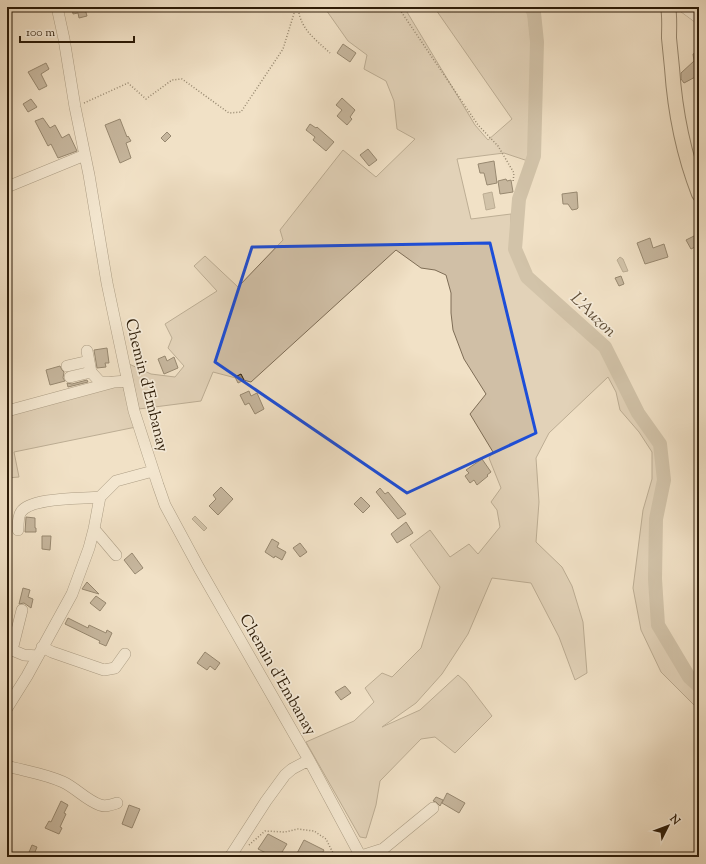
<svg xmlns="http://www.w3.org/2000/svg" width="706" height="864" font-family="'Sorts Mill Goudy',serif">
<rect width="100%" height="100%" fill="#f1e1c6"/>
<filter id="stains"><feTurbulence type="fractalNoise" baseFrequency=".005" numOctaves="4"/><feColorMatrix values="0 0 0 0 .2 0 0 0 0 .09 0 0 0 0 .02 0 0 0 .5 -.17"/></filter>
<radialGradient id="worn" r=".72"><stop offset=".6" stop-color="#630" stop-opacity="0"/><stop offset="1" stop-color="#630" stop-opacity=".3"/></radialGradient>
<path fill="#d0bfa6" stroke="#7e6d56" d="M324 7H404L475 125 488 140 512 119 434 7H526L528 14 533 59 531 156 528 161 504 153 457 159 471 219 511 214 510 251 524 278 603 350 636 414 656 446 660 479 653 520 652 581 656 626 687 680 699 690V710L661 672 641 630 633 588 643 510 652 479V452L639 432 620 410 616 392 608 377 549 433 536 458 539 502 536 542 562 567 572 586 583 622 587 673 575 680 559 637 531 583 492 578 468 634 442 674 416 703 382 727 420 710 458 675 466 682 492 716 455 753 435 737 421 739 380 781 376 805 366 838 360 837 306 742 354 721 374 702 365 688 382 673 392 677 421 648 440 587 410 545 430 530 450 557 469 544 478 554 500 527 497 510 491 502 501 488 489 458 493 452 470 414 486 394 464 359 453 330 451 313V293L446 275 435 270 421 268 396 250 251 382 213 372 201 401 139 409 129 364 151 374 175 377 184 366 168 348 172 338 165 324 217 291 194 266 205 256 238 287 283 240 280 230 343 150 376 177 415 139 397 129 394 101 386 81 364 69 367 55 348 41Z
M119 385 123 387 136 427 14 452 19 477 7 478V413Z"/>
<path fill="#ae9e85" stroke="#7a6a53" d="M492 192 495 208 486 210 483 194Z
M620 257 623 259 628 271 623 272 617 260Z
M195 516 207 528 204 531 192 519Z"/>
<g fill="none" stroke-linecap="round" stroke-linejoin="round">
<path stroke="#ae9e85" stroke-width="14" d="M531 7 534 13 537 42 534 156 519 199 515 249 527 277 605 347 638 413 660 444 664 480 656 519 655 579 658 625 689 677 699 686"/>
</g>
<path fill="#92826a" stroke="#2c1b07" d="M72 7H82V9H85L87 16 79 18 78 13 73 14Z
M343 44 356 53 350 62 337 53Z
M699 51V75L684 83 681 79V73L694 61 693 54Z
M46 63 49 69 41 74 47 86 39 90 28 72Z
M342 98 355 110 350 117 352 119 347 125 337 116 342 110 336 105Z
M31 99 37 107 28 112 23 104Z
M43 118 50 128 55 125 62 138 69 134 77 151 58 158 51 144 48 146 35 121Z
M120 119 127 137 128 136 131 141 126 143 131 158 120 163 105 125Z
M310 124 316 128 317 127 334 142 326 151 313 140 315 137 306 130Z
M167 132 171 136 165 142 161 138Z
M368 149 377 160 369 166 360 155Z
M494 161 497 183 487 185 484 173H480L478 164Z
M506 179 507 181 511 180 513 192 500 194 498 181Z
M577 192 578 208 577 209 572 210 568 204H563L562 194Z
M696 235 699 242V245L691 249 686 240Z
M650 238 653 248 664 244 668 257 645 264 637 243Z
M621 276 624 284 619 286 615 278Z
M107 348 109 363H105L106 367 97 368 94 350Z
M165 356 167 361 174 357 178 368 164 374 158 359Z
M60 366 62 370 64 372 63 378 65 381 50 385 46 370Z
M241 374 244 380 238 383 235 377Z
M87 380 88 382 68 387 67 383 72 384Z
M249 391 251 396 257 393 264 409 255 414 249 403 245 405 240 395Z
M482 459 491 472 487 475 488 476 477 485 474 480 470 483 465 476 469 473 466 470Z
M221 487 233 499 218 515 209 506 216 499 213 495Z
M380 488 385 494 388 492 406 514 398 519 376 492Z
M361 497 370 506 363 513 354 504Z
M26 517 35 518V528H36V532H25Z
M406 522 413 533 397 543 391 534Z
M42 536H51L50 550 42 549Z
M272 539 279 543 277 547 286 552 282 560 275 556 274 558 265 552Z
M300 543 307 552 300 557 293 548Z
M132 553 143 568 135 574 124 560Z
M87 582 99 594 82 589Z
M23 588 30 590 28 597 33 599 31 608 24 603 19 604Z
M96 596 106 603 100 611 90 603Z
M68 618 88 628 89 625 106 633 107 630 112 633 106 646 99 643 100 641 65 624Z
M205 652 220 663 215 670 210 666 207 670 197 663Z
M345 686 351 693 341 700 335 692Z
M447 793 465 803 459 813 442 803Z
M436 797 443 800 440 806 436 802 433 801Z
M61 801 68 805 64 813 66 814 60 827 62 828 59 834 45 828 49 821 51 822Z
M129 805 140 809 132 828 122 824Z
M268 834 287 844 279 857H274L258 849Z
M304 840 324 850 320 857H295Z
M32 845 37 847 33 857H27Z"/>
<g fill="none" stroke-linecap="round" stroke-linejoin="round">
<g stroke="#5d4c37" stroke-width="12">
<path id="minor" d="M57 7 64 39 75 107 89 175 107 283 123 359 134 411 158 485 165 505 199 568 309 760 361 857
M684 7 699 18
M7 187 85 155
M87 351 91 372 100 382H109
M67 366 89 361
M70 377 91 372
M7 411 114 382 127 381
M94 529 116 555
M18 530C18 525 18 516 21 512 31 497 82 499 100 497
M42 647 52 652 104 670 115 668 125 654
M7 648 24 655 38 656
M12 650 22 610
M7 708 27 676 72 594 89 548 94 529 100 497 116 481 153 471
M7 766C25 771 46 774 63 782 76 788 86 800 100 805 106 807 111 805 117 803
M230 857 266 801 285 775 292 769 309 760
M358 857 383 849 433 808"/>
</g>
<g stroke="#2c1b07" stroke-width="16">
<path id="major" d="M668 7C670 17 669 27 669 38 670 48 671 58 672 68 675 112 683 153 699 194"/>
</g>
<path stroke="#2c1b07" stroke-width="1.5" stroke-dasharray="1 2" stroke-linecap="butt" d="M298 7C300 29 315 39 330 53
M398 7 478 125 498 146 514 173 513 182
M84 103 128 83 146 99 172 80 182 79 229 113 241 112 283 49 296 7
M249 845 265 831 285 832 298 829 314 831 326 839 335 857"/>
<use href="#minor" stroke="#f6ecda" stroke-width="11"/>
<use href="#major" stroke="#f1e1c6" stroke-width="14"/>
</g>
<path d="M0 0H706V864H0ZM490 243 536 433 407 493 215 362 252 247Z" fill="#f1e1c6" fill-opacity=".55" fill-rule="evenodd"/>
<path fill="none" stroke="#1d4ed8" stroke-width="3" stroke-linejoin="round" d="M490 243 536 433 407 493 215 362 252 247Z"/>
<g text-anchor="middle" stroke-width="3.5" stroke-linejoin="round" paint-order="stroke">
<g font-size="16" fill="#2c1b07" stroke="#f6ecda">
<text transform="translate(148 385) rotate(76)" y="6">Chemin d'Embanay</text>
<text transform="translate(279 674) rotate(60)" y="6">Chemin d'Embanay</text>
</g>
<g font-size="17" font-style="italic" fill="#604f39" stroke="#f6ecda">
<text transform="translate(594 314) rotate(44)" y="6">L'Auzon</text>
</g>
</g>
<rect width="706" height="864" fill="none" stroke="#f1e1c6" stroke-width="24"/>
<rect x="8" y="8" width="690" height="848" fill="none" stroke="#2c1b07" stroke-width="2"/>
<rect x="12" y="12" width="682" height="840" fill="none" stroke="#2c1b07"/>
<g transform="translate(668 826) rotate(48)" stroke="#f6ecda" stroke-width="3" paint-order="stroke">
<path d="M0-3L7 15L0 10L-7 15Z" fill="#2c1b07"/>
<text y="-6" font-size="11" font-weight="bold" text-anchor="middle" fill="#2c1b07">N</text>
</g>
<path d="M20 36v6h114v-6" fill="none" stroke="#2c1b07" stroke-width="2"/>
<text x="26" y="36" font-size="12" fill="#2c1b07" stroke="#f6ecda" stroke-width="3" paint-order="stroke">100 m</text>
<rect width="100%" height="100%" filter="url(#stains)"/>
<rect width="100%" height="100%" fill="url(#worn)"/>
</svg>
